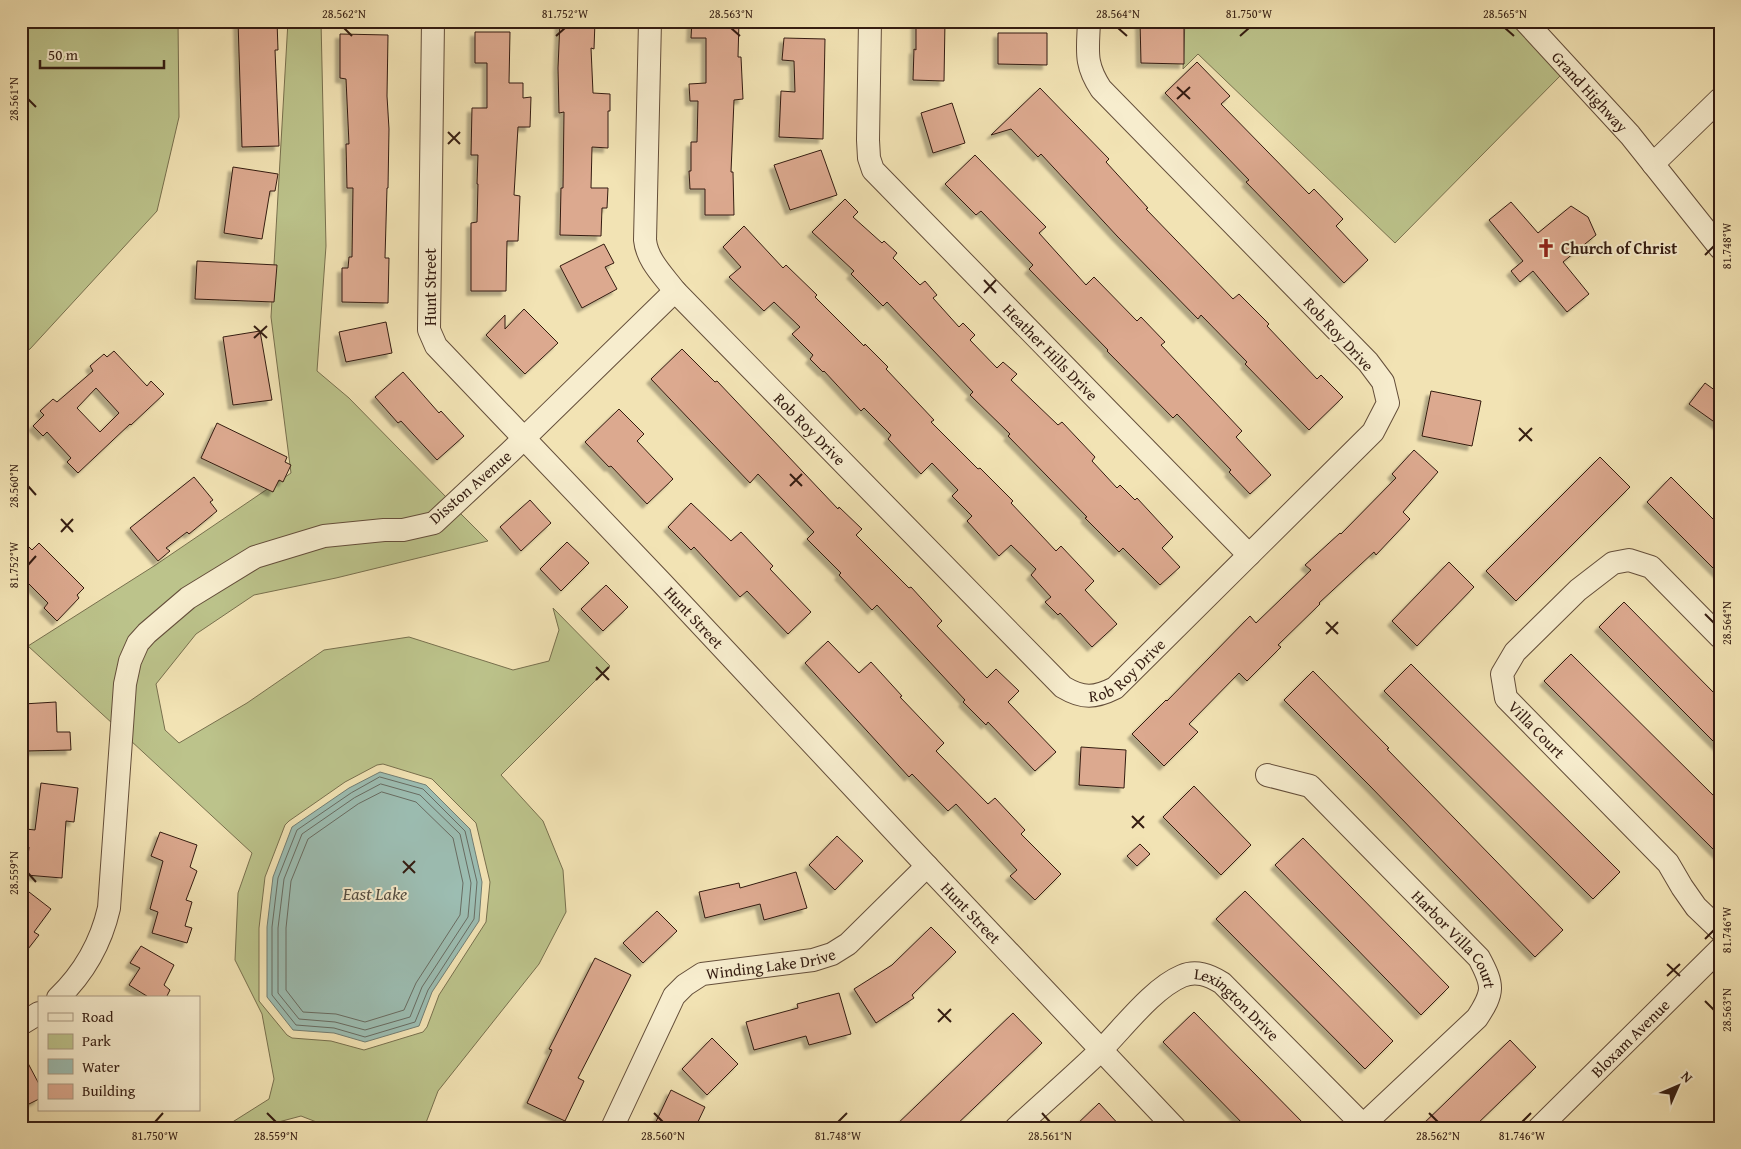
<svg xmlns="http://www.w3.org/2000/svg" width="1741" height="1149" font-family="'Gentium Book Plus',serif">
<defs>
<filter id="shadow"><feDropShadow dx="-4.5" dy="4.5" stdDeviation="1" flood-color="#0004"/></filter>
</defs>
<rect width="100%" height="100%" fill="#f2e3b4"/>
<filter id="stains"><feTurbulence type="fractalNoise" baseFrequency=".004" numOctaves="4"/><feColorMatrix values="0 0 0 0 .2 0 0 0 0 .09 0 0 0 0 .02 0 0 0 .5 -.17"/></filter>
<radialGradient id="worn" r=".72"><stop offset=".6" stop-color="#630" stop-opacity="0"/><stop offset="1" stop-color="#630" stop-opacity=".3"/></radialGradient>
<path fill="#bcc38b" stroke="#78704e" fill-rule="evenodd" d="M21 21H178L179 117 157 211 30 349 21 354Z
M288 21H321L326 246 317 371 349 398 448 499 430 515 419 519 324 527 141 626 113 724 28 646 154 566 291 473 271 317Z
M1185 21H1511L1562 74 1395 243 1198 54 1183 69Z
M459 512 488 541 336 578 254 595 196 634 156 684 165 730 179 743 247 703 324 650 409 637 513 670 549 661 559 630 553 608 610 666 501 775 543 821 563 870 566 912 539 964 438 1091 424 1128H332L301 1116 256 1128H223L269 1099 274 1079 262 1014 235 960 238 893 252 853 130 740 134 684 146 647 193 605 258 566 289 555ZM383 764 432 779 476 823 490 882 486 922 439 995 427 1027 423 1032 364 1050 331 1041 292 1038 287 1035 259 1001V928L265 877 285 825 289 821 345 782 377 765Z"/>
<path fill="#9cbdb2" stroke="#727d72" d="M380 772 426 785 470 829 482 882 479 921 432 992 419 1026 365 1042 334 1033 293 1030 267 997V927L273 877 292 827 349 788Z"/>
<g fill="none" stroke-linecap="round" stroke-linejoin="round">
<path stroke="#686c62" stroke-width="1" d="M380 777 423 789 465 831 477 882 474 919 428 990 415 1022 365 1037 334 1028 296 1025 272 995V927L278 878 297 830 351 793Z
M381 784 420 795 460 834 471 883 468 917 422 987 410 1017 365 1030 335 1022 299 1019 278 993V928L284 879 302 834 354 798Z
M382 792 416 802 453 838 463 883 460 915 416 983 404 1010 365 1022 336 1014 303 1012 286 990V928L291 881 308 839 358 804Z"/>
</g>
<path fill="#dca98f" stroke="#341c11" fill-rule="evenodd" filter="url(#shadow)" d="M238 21H277L278 50H275L279 146 242 147Z
M560 21H595L594 49 591 48 593 93 610 94V111H608V148L592 147 591 188H608L607 208H602L601 236 560 235 561 188H563L564 112 559 113 558 68Z
M692 21H739L738 57H741L743 99 734 100 731 172H733L734 215H705V189H690L689 171H691V142H697L698 101H690L689 84 706 83V38H691Z
M916 21H945L944 81 913 80 914 49 916 50Z
M1140 21H1184V64L1141 63Z
M475 32H510L509 83H523V98L531 97 530 127H518L514 195 520 196 518 241H507L506 291H471V223L477 222 478 184H477L478 155H471L472 108H487V63H475Z
M998 33H1047V65L998 64Z
M340 34 388 35 387 96 389 129 388 188H387L385 258H389L388 303 342 302V268H348L349 257H352L353 188H347L346 144H349L346 79 340 78Z
M784 38 825 39 823 139 779 137 781 91 795 92 794 61 782 60Z
M1197 62 1230 96 1221 104 1309 194 1314 189 1343 219 1336 226 1368 260 1344 283 1246 182 1249 180 1165 93Z
M1040 88 1109 159 1106 162 1148 208 1146 209 1233 299 1239 294 1269 324 1267 326 1317 379 1321 375 1343 397 1309 430 1245 364 1247 362 1201 315 1198 319 1117 236 1041 154 1038 157 1011 129 991 135Z
M952 103 965 143 933 153 921 113Z
M821 150 837 195 790 210 774 165Z
M975 155 1046 227 1039 233 1086 285 1094 277 1137 321 1141 317 1165 342 1161 345 1242 431 1236 437 1271 475 1250 494 1229 472 1231 470 1177 414 1173 418 1107 351 1108 350 1029 269 1033 265 981 211 976 215 945 184Z
M233 167 278 174 275 191H270L262 239 224 233Z
M845 199 858 212 853 217 882 243 884 241 897 253 893 258 920 285 925 281 937 295 933 298 959 327 963 323 975 335 970 340 997 368 1003 362 1017 374 1011 380 1058 425 1062 422 1095 457 1092 461 1117 488 1120 485 1135 500 1137 498 1173 537 1162 548 1180 567 1160 585 1123 548 1119 552 1085 518 1087 517 1008 436 1010 434 970 395 973 392 887 302 883 306 851 274 854 271 812 232Z
M1511 202 1538 233 1571 206 1588 217 1596 235 1563 262 1589 294 1567 312 1533 271 1520 282 1511 271 1523 261 1489 220Z
M744 226 783 268 786 265 817 295 815 297 864 346 865 344 888 367 886 369 934 420 931 422 978 469 980 468 1013 501 1011 503 1056 551 1061 546 1094 581 1085 590 1117 624 1092 647 1060 613 1058 615 1045 602 1051 597 1031 575 1036 569 1011 545 999 556 967 521 972 516 952 496 958 490 932 463 921 474 888 439 891 435 864 408 861 411 824 371 823 372 810 359 813 355 792 334 800 327 774 302 764 311 729 277 741 267 723 247Z
M604 244 614 263 605 267 617 289 582 308 560 266Z
M197 261 277 265 274 302 195 299Z
M524 309 558 343 525 374 486 335 505 315V329Z
M386 322 392 353 346 362 339 332Z
M260 331 272 400 233 405 223 337Z
M682 349 715 382 717 381 838 509 839 507 862 529 856 535 909 588 911 587 942 621 937 626 987 678 996 669 1019 691 1008 702 1056 752 1035 771 988 722 986 725 963 702 965 700 877 605 872 610 839 575 841 573 807 539 814 532 758 474 750 483 651 379Z
M114 351 147 386 151 381 164 394 131 425 130 424 78 473 67 462 71 458 47 432 43 436 33 426 44 415 40 411 53 399 57 402 93 371 90 366 104 354 107 357ZM96 388 119 413 100 432 77 408Z
M403 372 439 413 441 411 464 436 437 460 401 421 398 423 375 397Z
M1705 383 1720 394V426L1689 404Z
M1431 391 1481 401 1472 446 1422 436Z
M619 409 644 434 637 441 673 479 647 504 611 466 609 467 585 442Z
M217 423 287 457 285 462 291 465 283 482 279 480 273 492 201 458Z
M1414 450 1438 472 1403 512 1410 519 1376 555 1374 552 1319 603 1320 604 1278 645 1281 647 1247 681 1239 673 1189 724 1198 732 1164 766 1132 734 1166 700 1167 701 1250 616 1256 623 1311 570 1305 565 1340 533 1341 534 1396 478 1392 474Z
M1600 457 1630 487 1516 601 1486 571Z
M194 477 213 500 210 502 217 511 189 534 187 532 166 548 170 551 158 561 130 528Z
M1671 477 1720 526V575L1647 502Z
M530 500 551 523 521 551 500 527Z
M691 503 731 541 741 532 773 566 770 569 811 612 788 634 747 591 740 597 694 547 691 550 668 527Z
M567 542 589 563 561 591 540 569Z
M39 543 84 588 77 595 79 598 57 621 44 608 48 603 21 576V553L28 546 32 550Z
M1449 562 1474 587 1417 646 1392 621Z
M606 585 628 607 603 631 581 609Z
M1624 602 1720 699V748L1599 627Z
M828 641 859 673 871 662 902 696 900 697 944 743 936 751 988 804 995 798 1025 830 1021 834 1061 874 1035 900 1010 876 1017 870 956 804 948 811 912 774 909 777 805 663Z
M1571 654 1720 802V856L1544 681Z
M1411 664 1620 872 1593 899 1384 691Z
M1313 671 1389 748 1387 749 1563 930 1535 957 1370 786 1284 700Z
M56 702 57 732H70L71 750 25 751 23 704Z
M1081 747 1126 750 1124 788 1079 785Z
M41 783 78 788 74 822 66 821 62 878 26 875 29 847 24 846 26 829 35 830Z
M1194 786 1251 845 1221 875 1163 817Z
M160 832 197 845 190 867 197 871 186 900 192 902 185 926 192 928 187 943 152 933 158 912 150 909 163 861 151 856Z
M837 836 863 861 835 890 809 865Z
M1303 838 1449 987 1421 1015 1275 865Z
M1140 844 1150 854 1137 866 1127 856Z
M796 872 807 908 764 920 760 904 705 918 699 892 739 883 740 888Z
M1245 891 1393 1041 1365 1069 1216 919Z
M29 892 51 909 34 932 39 935 21 958V902Z
M657 911 677 931 643 963 623 943Z
M931 927 956 952 912 995 914 998 876 1023 854 989 892 965Z
M141 946 174 965 164 985 170 990 166 998H150L129 985 140 968 130 963Z
M595 958 631 975 578 1078 584 1081 565 1121 527 1103 552 1050 549 1049Z
M839 993 851 1034 809 1045 806 1036 754 1050 746 1022 798 1008 797 1004Z
M1194 1012 1308 1128H1247L1163 1042Z
M1013 1013 1042 1043 953 1128H893Z
M712 1038 738 1064 707 1095 682 1069Z
M1510 1040 1536 1067 1473 1128H1419Z
M21 1050 39 1084V1099L21 1108Z
M671 1090 705 1107 695 1128H653Z
M1099 1103 1122 1128H1073Z"/>
<g fill="none" stroke-linecap="round" stroke-linejoin="round">
<g stroke="#644e3a" stroke-width="24">
<g id="minor">
<path id="s1" d="M433 21 429 330 436 346 662 583 927 866 1175 1128"/>
<path id="s2" d="M650 21 645 240C647 260 663 275 675 291L1063 687C1083 699 1095 698 1115 688L1373 432 1388 403 1383 382 1368 362 1101 89C1084 63 1088 51 1089 21"/>
<path id="s3" d="M870 21 868 140 869 158 873 170 1249 555"/>
<path id="s4" d="M1525 21 1630 135 1720 248"/>
<path d="M1653 164 1720 99"/>
<path id="s5" d="M1720 637 1651 567 1629 560 1613 563 1578 590 1515 652 1502 674 1506 698 1668 863 1682 887 1696 907 1720 930"/>
<path id="s6" d="M1267 775 1310 786 1479 958C1494 986 1494 992 1477 1018L1360 1128"/>
<path d="M58 998C84 973 101 943 109 908L125 684 130 661 138 643 147 633 188 598 255 557 324 536 384 530H403L434 523 510 452 675 291"/>
<path d="M21 1024 39 1013"/>
<path id="s7" d="M612 1128 674 996 685 985 702 974 813 960 832 954 848 944 927 866"/>
<path id="s8" d="M1016 1128C1044 1102 1073 1077 1101 1050 1123 1028 1153 988 1182 976 1196 970 1209 975 1222 983L1363 1125"/>
<path id="s9" d="M1539 1128 1720 949"/>
</g>
</g>
<use href="#minor" stroke="#f7edce" stroke-width="22"/>
</g>
<path fill="none" stroke="#341c11" stroke-width="2" d="M344 28 352 36M731 28 740 36M1118 28 1127 36M1505 28 1514 36M556 36 565 28M1240 36 1249 28M1177 87 1190 99M28 99 36 107M1177 99 1190 87M448 132 460 144M448 144 460 132M1705 255 1714 246M984 280 996 293M984 293 996 280M254 326 267 338M254 338 267 326M1519 428 1532 441M1519 441 1532 428M790 474 802 486M28 486 36 495M790 486 802 474M61 519 73 532M61 532 73 519M28 565 36 556M1705 614 1714 623M1326 622 1338 634M1326 634 1338 622M596 667 609 680M596 680 609 667M1132 816 1144 828M1132 828 1144 816M403 861 415 873M28 873 36 882M403 873 415 861M1705 939 1714 930M1667 964 1680 976M1667 976 1680 964M1705 1001 1714 1010M938 1009 951 1022M938 1022 951 1009M267 1113 276 1122M654 1113 663 1122M1042 1113 1050 1122M1429 1113 1438 1122M155 1122 163 1113M838 1122 847 1113M1522 1122 1531 1113"/>
<defs>
<g id="church-bare" transform="scale(1.5)"><path d="M-1.2-6h2.4v3.5h3.3v2.4h-3.3V6h-2.4V-.1h-3.3v-2.4h3.3Z" fill="#8f2418" stroke="#f7edce" stroke-width="2.5" paint-order="stroke"/></g>
</defs>
<g fill-rule="evenodd">
<use href="#church-bare" x="1546" y="248"/>
</g>
<g text-anchor="middle" stroke-width="4" stroke-linejoin="round" paint-order="stroke">
<g font-size="16" fill="#341c11" stroke="#f7edce">
<text dy="6" stroke="none"><textPath href="#s4" startOffset="96">Grand Highway</textPath></text>
<text transform="translate(430 287) rotate(-90)" y="6">Hunt Street</text>
<text transform="translate(1339 334) rotate(47)" y="6">Rob Roy Drive</text>
<text dy="6" stroke="none"><textPath href="#s3" startOffset="404">Heather Hills Drive</textPath></text>
<text dy="6" stroke="none"><textPath href="#s2" startOffset="472">Rob Roy Drive</textPath></text>
<text transform="translate(470 487) rotate(-41)" y="6">Disston Avenue</text>
<text dy="6" stroke="none"><textPath href="#s1" startOffset="701">Hunt Street</textPath></text>
<text dy="6" stroke="none"><textPath href="#s2" startOffset="908">Rob Roy Drive</textPath></text>
<text dy="6" stroke="none"><textPath href="#s5" startOffset="364">Villa Court</textPath></text>
<text dy="6" stroke="none"><textPath href="#s1" startOffset="1106">Hunt Street</textPath></text>
<text dy="6" stroke="none"><textPath href="#s6" startOffset="256">Harbor Villa Court</textPath></text>
<text dy="6" stroke="none"><textPath href="#s7" startOffset="251">Winding Lake Drive</textPath></text>
<text dy="6" stroke="none"><textPath href="#s8" startOffset="292">Lexington Drive</textPath></text>
<text dy="6" stroke="none"><textPath href="#s9" startOffset="128">Bloxam Avenue</textPath></text>
</g>
<g font-size="16" font-weight="bold" fill="#341c11" stroke="#f7edce" text-anchor="start">
<text x="1561" y="254">Church of Christ</text>
</g>
<g font-size="18" font-style="italic" fill="#534c41" stroke="#f7edce">
<text x="375" y="900">East Lake</text>
</g>
</g>
<rect width="1741" height="1149" fill="none" stroke="#f2e3b4" stroke-width="55"/>
<rect x="38" y="996" width="162" height="115" fill="#f7edce" stroke="#a99982"/>
<rect x="48" y="1013" width="25" height="8" fill="#f7edce" stroke="#a99982"/>
<text x="82" y="1022" font-size="15" fill="#341c11">Road</text>
<rect x="48" y="1034" width="25" height="15" fill="#bcc38b" stroke="#a99982"/>
<text x="82" y="1046" font-size="15" fill="#341c11">Park</text>
<rect x="48" y="1059" width="25" height="15" fill="#9cbdb2" stroke="#a99982"/>
<text x="82" y="1072" font-size="15" fill="#341c11">Water</text>
<rect x="48" y="1084" width="25" height="15" fill="#dca98f" stroke="#a99982"/>
<text x="82" y="1096" font-size="15" fill="#341c11">Building</text>
<g transform="translate(1678 1086) rotate(45)" stroke="#f7edce" stroke-width="4" paint-order="stroke">
<path d="M0-4L9 19L0 12L-9 19Z" fill="#341c11"/>
<text y="-8" font-size="14" font-weight="bold" text-anchor="middle" fill="#341c11">N</text>
</g>
<path d="M40 60v8h124v-8" fill="none" stroke="#341c11" stroke-width="2.5"/>
<text x="48" y="60" font-size="15" fill="#341c11" stroke="#f7edce" stroke-width="4" paint-order="stroke">50 m</text>
<rect x="28" y="28" width="1686" height="1094" fill="none" stroke="#341c11" stroke-width="2"/>
<g font-size="12" text-anchor="middle" fill="#341c11">
<text x="344" y="18">28.562°N</text>
<text x="565" y="18">81.752°W</text>
<text x="731" y="18">28.563°N</text>
<text x="1118" y="18">28.564°N</text>
<text x="1249" y="18">81.750°W</text>
<text x="1505" y="18">28.565°N</text>
<text transform="translate(14 99) rotate(-90)" y="4">28.561°N</text>
<text transform="translate(1727 246) rotate(-90)" y="4">81.748°W</text>
<text transform="translate(14 486) rotate(-90)" y="4">28.560°N</text>
<text transform="translate(14 565) rotate(-90)" y="4">81.752°W</text>
<text transform="translate(1727 623) rotate(-90)" y="4">28.564°N</text>
<text transform="translate(14 873) rotate(-90)" y="4">28.559°N</text>
<text transform="translate(1727 930) rotate(-90)" y="4">81.746°W</text>
<text transform="translate(1727 1010) rotate(-90)" y="4">28.563°N</text>
<text x="155" y="1140">81.750°W</text>
<text x="276" y="1140">28.559°N</text>
<text x="663" y="1140">28.560°N</text>
<text x="838" y="1140">81.748°W</text>
<text x="1050" y="1140">28.561°N</text>
<text x="1438" y="1140">28.562°N</text>
<text x="1522" y="1140">81.746°W</text>
</g>
<rect width="100%" height="100%" filter="url(#stains)"/>
<rect width="100%" height="100%" fill="url(#worn)"/>
</svg>
